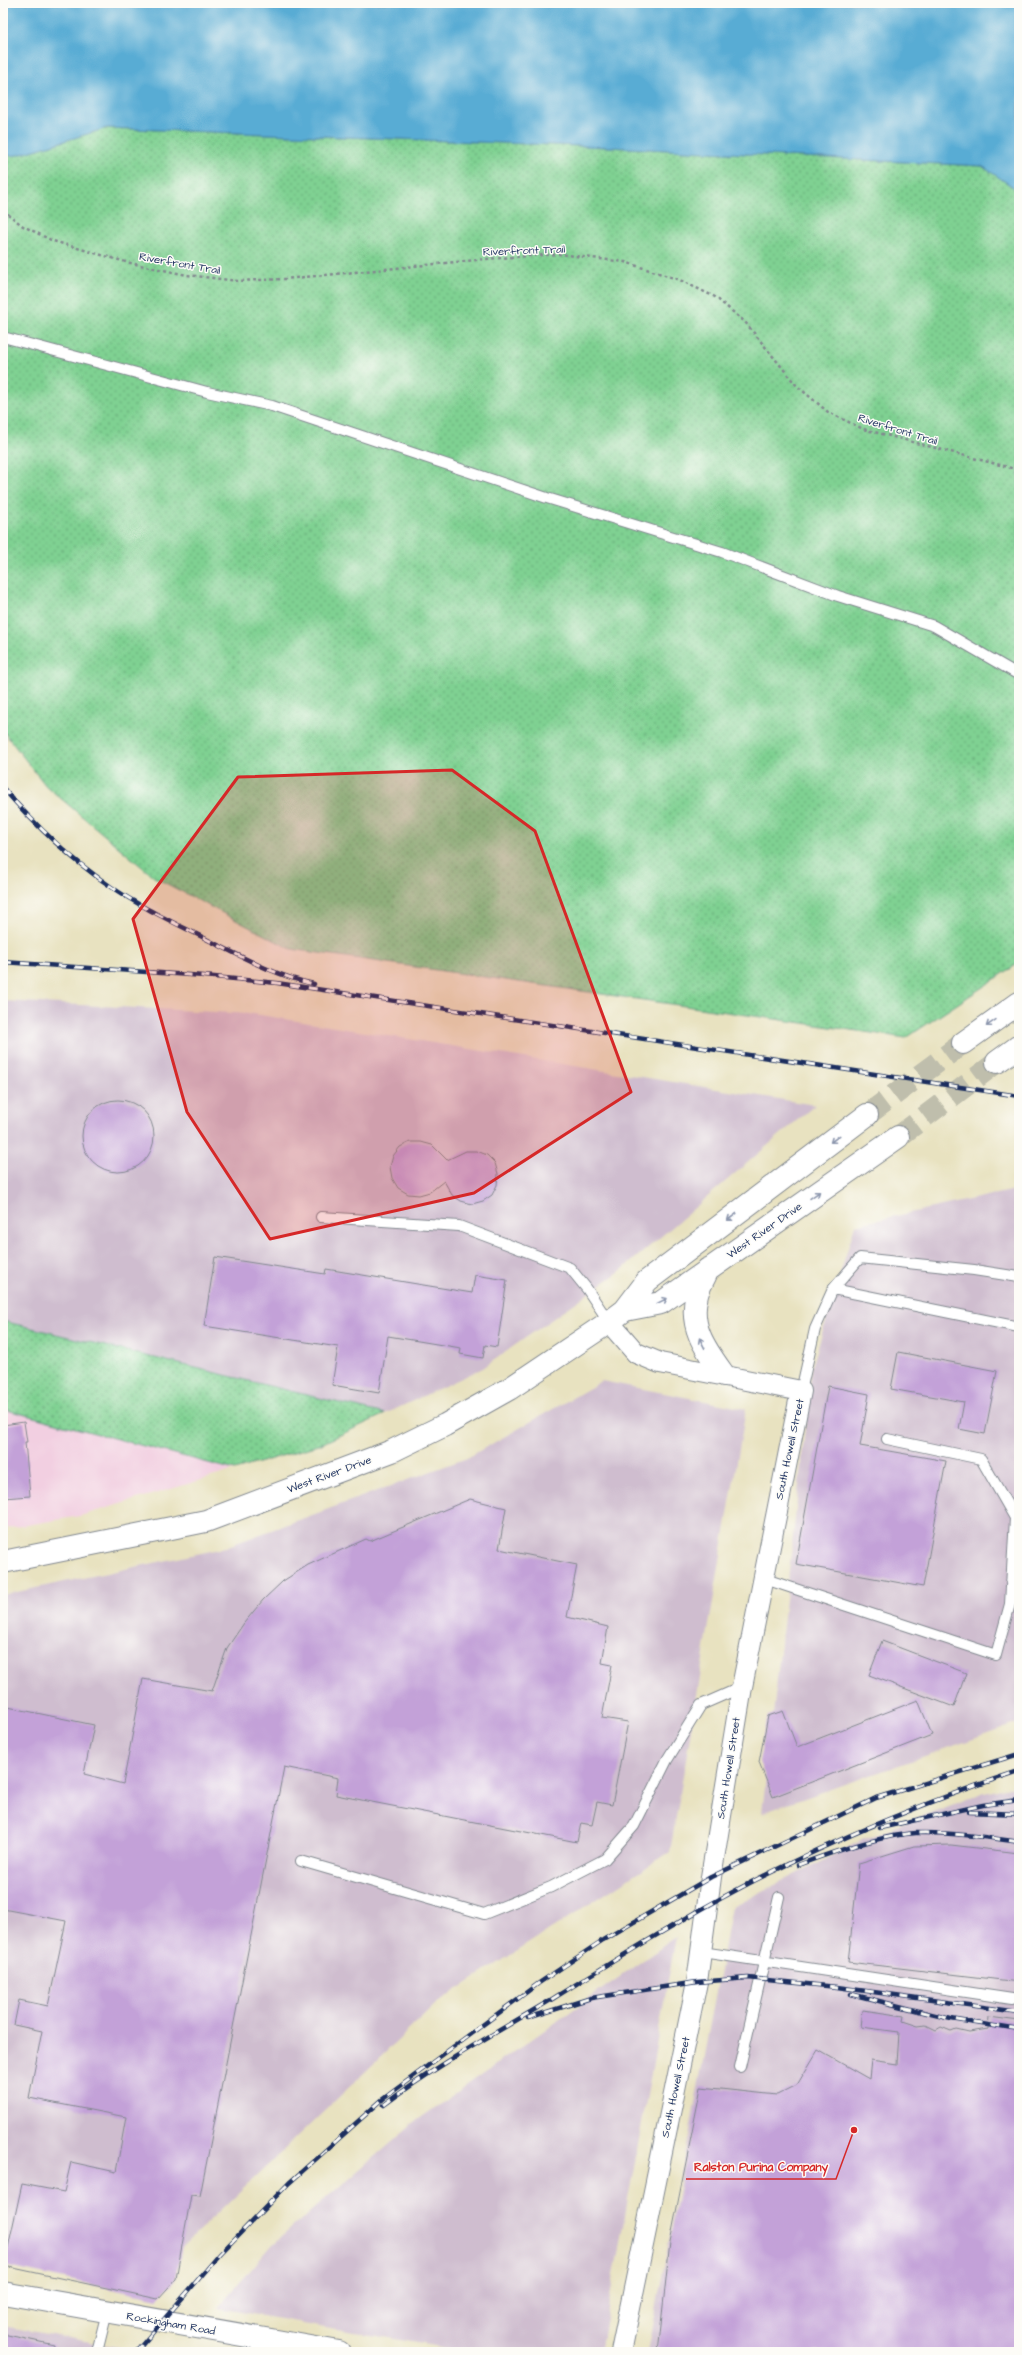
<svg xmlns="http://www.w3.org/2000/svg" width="1022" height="2355" font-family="'Architects Daughter',sans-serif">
<defs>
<pattern id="park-dots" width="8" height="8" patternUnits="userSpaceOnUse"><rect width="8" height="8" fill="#7fd192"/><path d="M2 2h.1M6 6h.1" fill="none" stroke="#67aa7a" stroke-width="1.8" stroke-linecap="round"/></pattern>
</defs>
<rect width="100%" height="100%" fill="#fdfcf7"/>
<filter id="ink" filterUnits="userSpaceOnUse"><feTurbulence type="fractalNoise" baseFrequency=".025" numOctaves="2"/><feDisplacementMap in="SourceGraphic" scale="8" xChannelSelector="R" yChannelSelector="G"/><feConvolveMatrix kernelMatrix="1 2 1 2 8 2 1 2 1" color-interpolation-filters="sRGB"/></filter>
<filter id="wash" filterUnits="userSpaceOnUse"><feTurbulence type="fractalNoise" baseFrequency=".012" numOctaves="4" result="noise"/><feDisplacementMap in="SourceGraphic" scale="16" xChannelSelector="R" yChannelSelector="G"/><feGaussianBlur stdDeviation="0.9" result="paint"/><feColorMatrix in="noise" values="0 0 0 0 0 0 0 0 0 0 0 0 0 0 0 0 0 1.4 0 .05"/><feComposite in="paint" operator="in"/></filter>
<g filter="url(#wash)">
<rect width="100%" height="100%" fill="#e8e2c0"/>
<path fill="#f2cfe1" d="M3 1409 235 1470 80 1516 3 1529Z"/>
<path fill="#cfbdcf" d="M3 1001 254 1014 815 1105 623 1269 483 1368 385 1414 3 1321Z
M1019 1189V1723L762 1813 812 1367 855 1225Z
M602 1381 746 1409 670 1852 438 2002 142 2286 3 2260V1595L220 1549 467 1458Z
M1019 1785V2352H648L732 1907 866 1838 980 1794Z
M676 1937 600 2352H469L218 2308 273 2244 412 2124Z
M3 2326 123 2348 150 2352H3Z"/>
<path fill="url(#park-dots)" stroke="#4d8078" d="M107 128 609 147 982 166 1019 191V963L906 1038 291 949 154 877 46 786 3 731V156L18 155Z
M3 1321 385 1414 321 1444 235 1470 3 1409Z"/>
<path fill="#58acd4" stroke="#3a6e99" d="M3 3H1019V191L982 166 609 147 107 128 18 155 3 156Z"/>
<g id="blocks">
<path fill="#c3a1d8" d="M82 1136a36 36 0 1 1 72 0a36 36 0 1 1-72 0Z
M410 1142H421L432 1145 447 1160 466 1151H477L487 1155 495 1163 498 1174 497 1185 492 1195 483 1201 472 1204 461 1201 452 1195 444 1181 430 1192 419 1195 408 1194 398 1188 392 1178 390 1167 393 1156 400 1147Z
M215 1257 325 1274 326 1269 472 1293 475 1275 507 1280 497 1347 485 1345 483 1358 460 1354 461 1348 388 1336 379 1393 332 1385 338 1347 204 1326Z
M898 1352 997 1371 985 1434 959 1429 964 1402 891 1389Z
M828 1386 869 1394 860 1446 946 1461 923 1587 796 1564Z
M24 1422 27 1442H25L30 1496 4 1498 3 1425Z
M470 1499 506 1508 499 1549 577 1565 567 1617 608 1627 602 1663 612 1665 602 1718 628 1722 612 1805 597 1802 592 1825 581 1823 577 1842 336 1795 338 1778 284 1767 200 2196 191 2195 176 2279 158 2299 4 2266 22 2184 64 2192 71 2162 116 2172 126 2117 29 2098 42 2031 14 2025 19 2000 48 2006 66 1921 3 1909V1706L94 1725 84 1774 123 1784 143 1679 212 1691 227 1648 244 1623 263 1600 283 1581 308 1565 366 1539 370 1541Z
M882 1641 966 1673 954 1707 869 1675Z
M918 1700 932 1735 773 1797 759 1762 768 1716 783 1711 797 1747Z
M951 1845 1019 1853V1982L848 1962 859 1863 914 1846Z
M863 2010 904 2016 903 2021 918 2026 926 2025 936 2030 941 2027 951 2031 956 2029 969 2032 988 2029 989 2017 1019 2021V2352H658L670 2242 701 2087 777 2095 797 2085 818 2050 869 2079 871 2060 897 2064 899 2032 861 2027Z
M3 2334 54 2345 53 2352H3Z"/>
</g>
</g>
<g filter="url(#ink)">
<use href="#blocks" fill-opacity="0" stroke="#82888f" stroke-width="1"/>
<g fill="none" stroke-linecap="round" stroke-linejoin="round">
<path stroke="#bfbeac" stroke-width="22" stroke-dasharray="22 11" stroke-linecap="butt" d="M867 1115 963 1043
M898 1137 997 1062"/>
<g stroke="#82888f" stroke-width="12">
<path id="service" d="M3 337 207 392 272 406 547 498 722 552 838 596 934 626 1019 675
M321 1217 459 1226 570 1268 587 1289 609 1322
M833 1289 860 1258 974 1270 1019 1277
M801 1391 815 1329 833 1289 1019 1327
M762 1578 996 1655 1010 1604 1015 1518 981 1459 887 1439
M301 1861 484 1914 551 1887 605 1859 634 1826 667 1760 701 1705 742 1687
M702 1952 1012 1999
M740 2067 779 1897
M97 2352 107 2312"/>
</g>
<g stroke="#82888f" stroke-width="22">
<path id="minor" d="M609 1322 636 1353 660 1363 801 1391 742 1687 711 1877 697 1982 621 2352"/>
</g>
<g stroke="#82888f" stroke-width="24">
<path id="tertiary" d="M3 2293 339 2352"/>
</g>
<g stroke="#82888f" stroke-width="24">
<path id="primary" d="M963 1043 1019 1003
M997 1062 1019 1046
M708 1269C705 1278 699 1286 697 1295 688 1327 707 1351 724 1375
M625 1310 661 1303 898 1137
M3 1562 206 1521 392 1451 445 1425 509 1389 609 1322 625 1310 647 1281 867 1115"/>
</g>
<path stroke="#82888f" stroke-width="2.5" stroke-dasharray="3 3" stroke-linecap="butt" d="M3 210 23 226 53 241 126 262 187 275 238 281 285 279 486 259 559 254 625 262 680 280 715 297 745 322 797 386 828 412 863 429 1019 470"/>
<use href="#service" stroke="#fff" stroke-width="10"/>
<use href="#minor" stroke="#fff" stroke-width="20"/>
<use href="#tertiary" stroke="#fff" stroke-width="22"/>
<use href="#primary" stroke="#fff" stroke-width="22"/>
<g stroke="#1b2f5e" stroke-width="4.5">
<path id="rail" d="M3 788C33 823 72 860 110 886 140 907 175 923 208 940 242 957 276 976 314 984
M3 962 204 976 277 983 1019 1096
M969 1812 1019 1814
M880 1828 983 1805 1019 1800
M798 1865C830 1853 882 1835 916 1833 950 1832 985 1837 1019 1842
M851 1994 951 2019 1019 2030
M528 2018 591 1998 697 1982 748 1978 837 1987 1019 2012
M384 2105C435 2066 494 2034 549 2001 612 1962 676 1922 742 1887 831 1841 924 1802 1019 1771
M136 2352 220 2254 289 2183 383 2099 539 1983 603 1940 711 1877 876 1798 1019 1754"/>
</g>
<use href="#rail" stroke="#fdfcf7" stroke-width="3" stroke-dasharray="9" stroke-linecap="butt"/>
</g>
<defs><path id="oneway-shaft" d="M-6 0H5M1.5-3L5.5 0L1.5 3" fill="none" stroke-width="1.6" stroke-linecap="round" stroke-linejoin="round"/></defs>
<g stroke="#8d97ae">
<use href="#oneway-shaft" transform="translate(991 1023) rotate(145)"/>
<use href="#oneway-shaft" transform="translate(835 1139) rotate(143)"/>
<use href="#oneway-shaft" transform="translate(815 1195) rotate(-35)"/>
<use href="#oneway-shaft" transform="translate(732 1217) rotate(143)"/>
<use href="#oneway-shaft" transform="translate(662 1301) rotate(-26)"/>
<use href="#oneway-shaft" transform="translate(702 1343) rotate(-117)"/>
</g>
</g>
<path fill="#d62828" fill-opacity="0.2" stroke="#d62828" stroke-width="3" stroke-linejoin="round" d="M452 770 535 831 631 1092 474 1193 270 1239 187 1112 133 919 238 777Z"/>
<g text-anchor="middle" stroke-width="3" stroke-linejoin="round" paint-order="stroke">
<g font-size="11" fill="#1b2f5e" stroke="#fdfcf7">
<text transform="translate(524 250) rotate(-2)" y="4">Riverfront Trail</text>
<text transform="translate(180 263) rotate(10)" y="4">Riverfront Trail</text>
<text transform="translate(898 429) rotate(17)" y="4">Riverfront Trail</text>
<text transform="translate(764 1230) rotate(-35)" y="4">West River Drive</text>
<text transform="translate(789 1449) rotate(-78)" y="4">South Howell Street</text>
<text transform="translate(329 1474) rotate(-20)" y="4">West River Drive</text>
<text transform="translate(728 1768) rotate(-81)" y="4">South Howell Street</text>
<text transform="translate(675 2087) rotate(-78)" y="4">South Howell Street</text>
<text transform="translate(171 2323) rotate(10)" y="4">Rockingham Road</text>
</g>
</g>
<path fill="none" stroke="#d62828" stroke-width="1.5" d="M854 2130L836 2179H686"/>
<circle fill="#d62828" stroke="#fdfcf7" stroke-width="1.5" cx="854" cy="2130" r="4"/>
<g font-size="12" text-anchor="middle" font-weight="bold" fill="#d62828" stroke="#fdfcf7" stroke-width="3" stroke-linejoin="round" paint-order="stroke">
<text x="761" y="2171">Ralston Purina Company</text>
</g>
<rect width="1022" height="2355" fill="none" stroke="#fdfcf7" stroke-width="16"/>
</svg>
